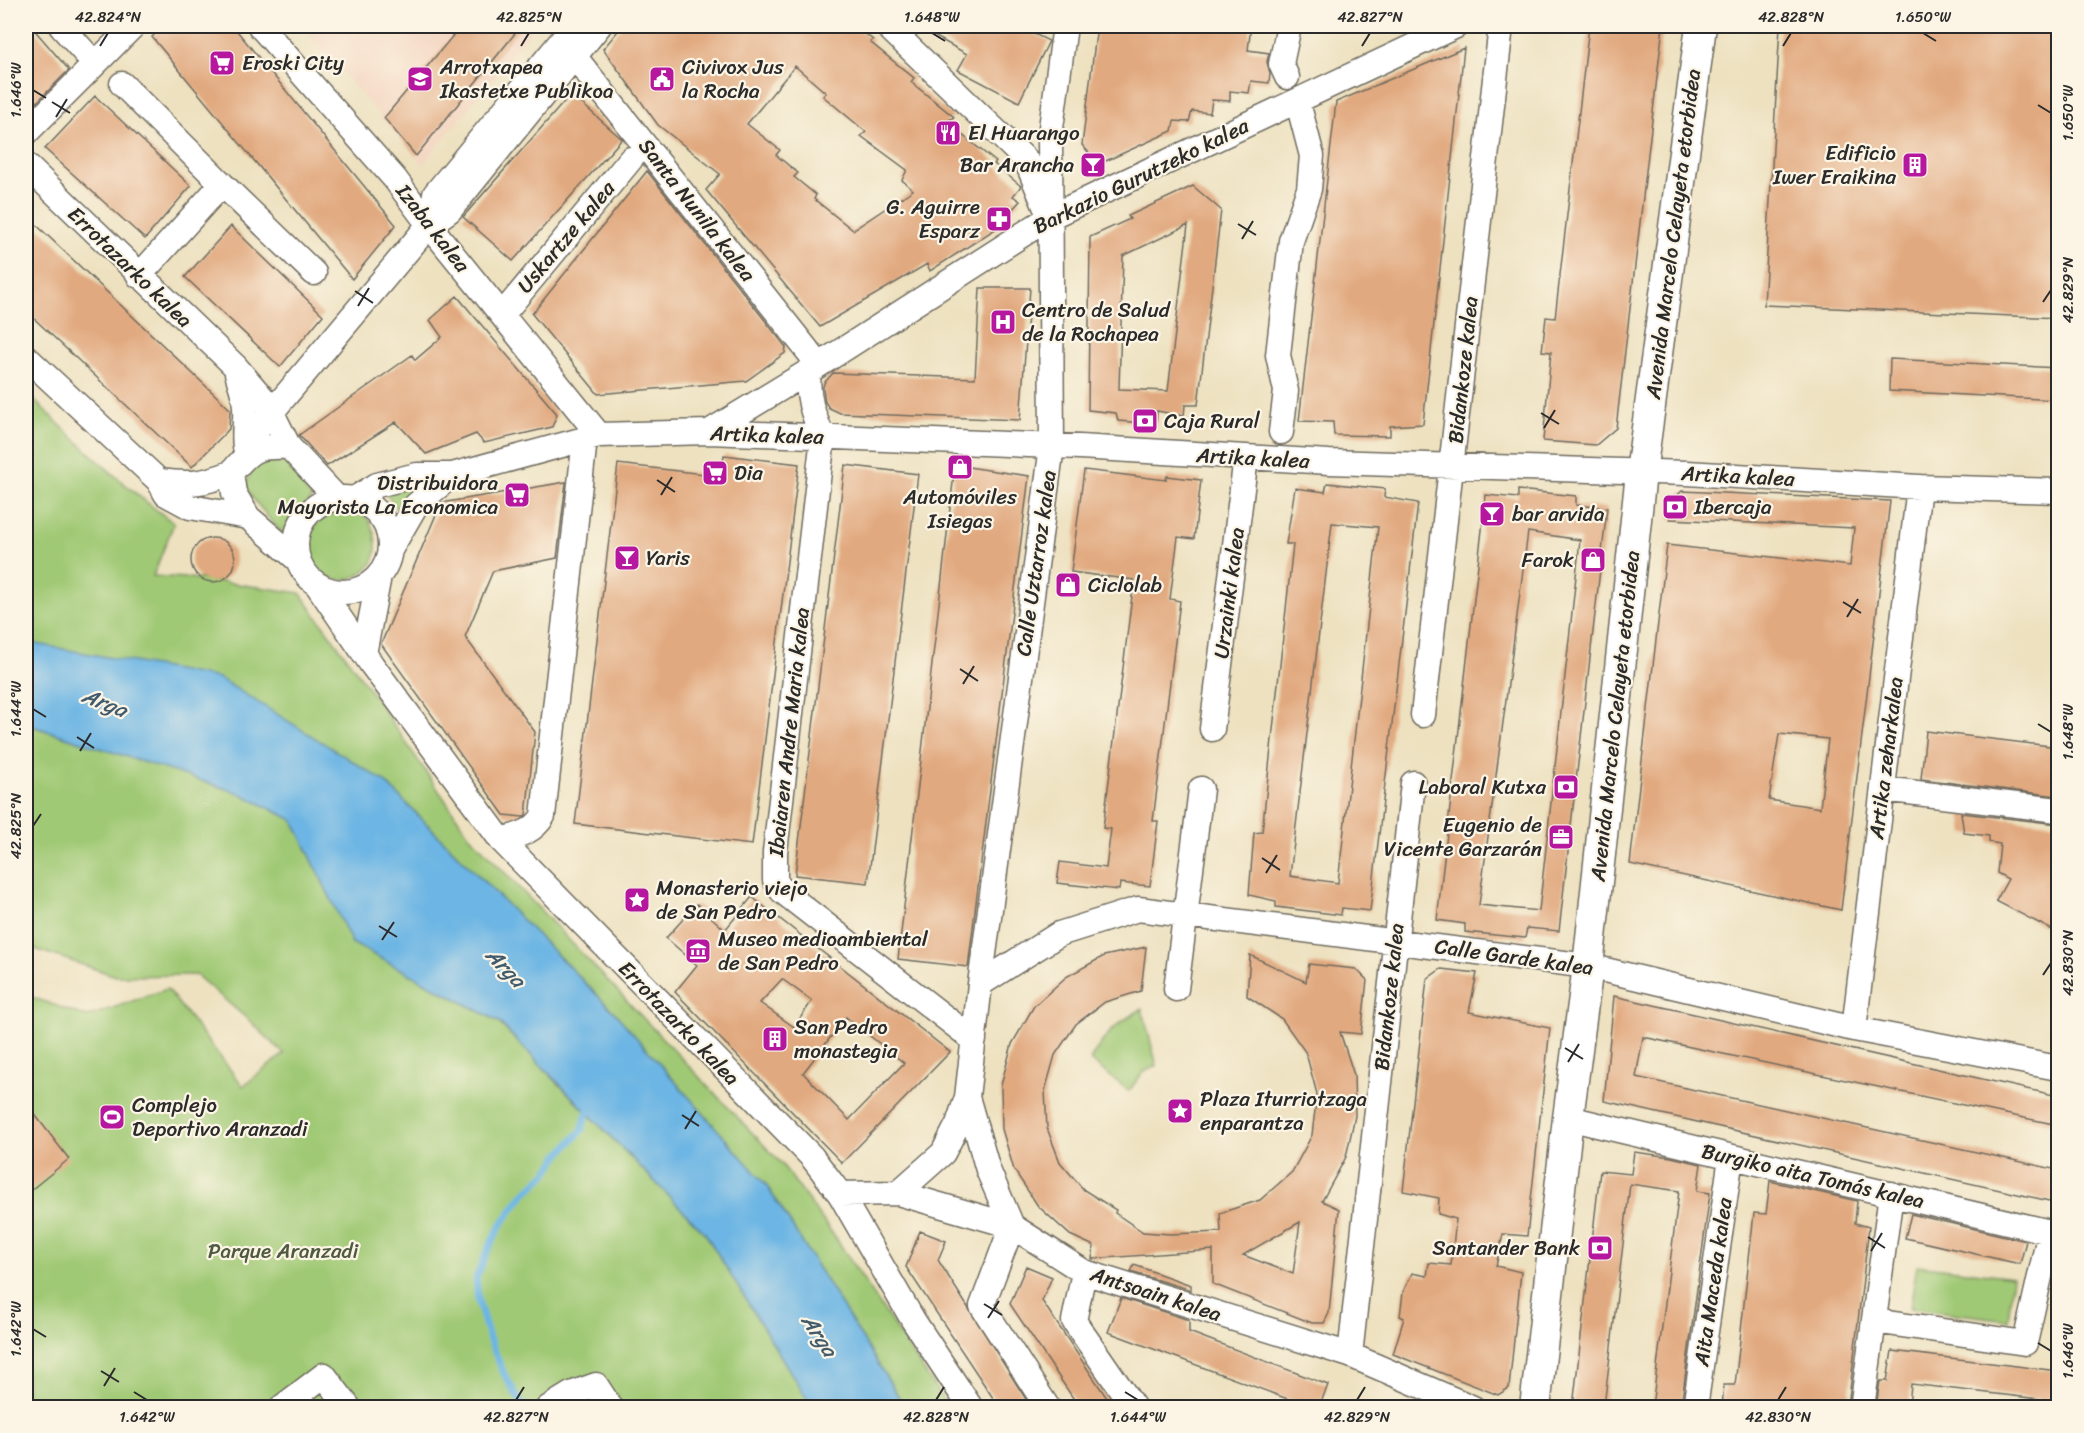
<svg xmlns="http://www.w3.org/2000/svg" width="2084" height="1433" font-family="Sriracha,sans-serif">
<rect width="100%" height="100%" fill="#fcf5e5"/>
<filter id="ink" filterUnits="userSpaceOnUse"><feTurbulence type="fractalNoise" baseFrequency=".0167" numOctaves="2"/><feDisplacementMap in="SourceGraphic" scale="12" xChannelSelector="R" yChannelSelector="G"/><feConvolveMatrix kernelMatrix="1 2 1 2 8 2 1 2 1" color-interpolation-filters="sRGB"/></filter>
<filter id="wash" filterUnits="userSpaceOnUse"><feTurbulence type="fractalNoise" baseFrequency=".008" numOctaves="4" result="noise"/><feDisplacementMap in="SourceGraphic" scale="24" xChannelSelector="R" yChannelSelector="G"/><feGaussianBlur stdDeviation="1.35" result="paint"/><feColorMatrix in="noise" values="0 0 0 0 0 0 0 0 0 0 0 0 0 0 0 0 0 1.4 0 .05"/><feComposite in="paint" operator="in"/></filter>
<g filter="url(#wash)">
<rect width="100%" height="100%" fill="#ede1c0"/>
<path fill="#f3d4bf" d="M301 26H535L423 164Z"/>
<path fill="#a0c974" stroke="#667a50" stroke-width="1.5" d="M26 392C73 438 120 484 174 523L153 576 202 579 300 593 377 700 469 835 781 1163 835 1237 948 1407H905L770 1191 615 1013 384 781 26 642Z
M261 461 286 462 312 498 304 508 289 537C278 531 273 523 265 513 246 491 238 484 261 461Z
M418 483 425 487 400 513 386 494Z
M348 509C353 511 361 513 365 516 376 528 380 551 371 565 371 565 365 570 364 571 348 585 325 582 312 563 294 535 322 514 348 509Z
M26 724 239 793 293 820 352 943 497 1021 705 1233 812 1407H26V995L87 1017 167 989 243 1086 284 1054 252 1023 196 975 116 976 26 946Z
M1142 1009 1157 1066 1143 1072 1129 1091 1090 1060C1106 1034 1115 1024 1142 1009Z
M1917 1265 2013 1277 2008 1320 1910 1308Z"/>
<path fill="#6cb5e4" stroke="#4c7088" stroke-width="1.5" d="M26 642 219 678 384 781 615 1013 767 1186 905 1407H812L705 1233 498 1021 352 943 293 820 239 793 26 724Z"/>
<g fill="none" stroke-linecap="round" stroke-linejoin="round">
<path stroke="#6cb5e4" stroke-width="7" d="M524 1408 504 1374 489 1338 478 1300 476 1278 488 1249 501 1225 523 1195 546 1174 560 1154 582 1130 589 1107"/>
</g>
<g id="blocks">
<path fill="#e1a97f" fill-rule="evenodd" d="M26 26H31L69 70 26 113Z
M163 26H233L396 225 352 279 152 37Z
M461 26H521L416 156 384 118Z
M622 26H855L873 40 870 42 914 78 911 82 954 117 946 122 996 162 994 164 1021 186 1013 196 1020 201 1009 213 1011 219 930 271 927 264 820 327 706 190 720 174 658 125 603 49ZM795 66 826 93 823 96 866 132 861 136 907 170 902 180 913 190 853 230 814 199 816 195 794 177 798 173 776 155 780 150 747 124Z
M916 26H1018L1049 41 1019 102 958 70 967 54Z
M1097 26H1251L1248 50 1269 53 1267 62 1270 73 1269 83 1251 81 1249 93 1230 91V101L1212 100 1210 113 1192 111 1189 122 1174 121 1172 131 1099 164 1082 145Z
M1589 26H1663L1616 428 1596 445 1543 441 1551 352 1542 351 1546 317 1555 318Z
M1780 26H2058V318L1764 305Z
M1464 48 1423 424 1390 426V436L1334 435 1333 422 1299 421 1336 102Z
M571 94 622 139 513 261 463 217Z
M95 96 191 186 145 239 45 149Z
M647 171 786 347 785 353 746 381 598 394 532 314Z
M1193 186 1221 210 1198 405H1185L1184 416 1157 411 1156 424 1118 421 1116 413 1088 410 1090 237 1130 219 1128 216ZM1188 225 1168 391 1119 389 1123 256Z
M26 215 230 409 229 429 192 467 26 311Z
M231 226 323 315 280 367 185 277Z
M980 288H1030L1020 420 840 413 829 408 825 402 823 388 824 383 833 373 975 378Z
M457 296 557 414 552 427 484 443 476 434 426 454 396 422 327 466 299 435 412 355 415 360 442 337 430 320Z
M1890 359 2058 368V400L1889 391Z
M724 455 799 464 752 845 575 824 618 464 721 476Z
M845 465 918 474 868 883 795 875Z
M955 465 1029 476 968 967 898 959Z
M1084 470 1166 480 1167 476 1201 480 1194 539 1178 537 1170 599 1180 601 1153 821H1158L1150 886 1120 883 1119 890 1057 883 1060 862 1106 868 1111 829 1103 828 1134 580 1071 572Z
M566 482 557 558 493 571 465 637 535 732 526 815 523 817 504 815 381 644 441 503Z
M1327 483 1385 489 1384 497 1418 503 1370 911 1342 908 1341 915 1276 907V901L1249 895 1254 833 1262 832 1293 544H1286L1295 488 1325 492ZM1332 523 1378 527 1338 883 1290 876Z
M1518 490 1576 496V505L1607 508 1559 931 1527 928 1525 938 1465 932V924L1437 920 1486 495 1518 498ZM1528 532 1580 540 1539 911 1479 905Z
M1682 491 1890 501 1841 910 1630 864 1667 545 1850 566 1854 528 1670 519 1672 500ZM1779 734 1828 739 1820 808 1769 800Z
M191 560a22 22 0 1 1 44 0a22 22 0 1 1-44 0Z
M1926 731 2058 747V796L1921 779Z
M1961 813 2058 824V933L1996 901 2008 879 1997 873 2000 844 1989 842V836L1964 833Z
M752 897 950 1052 842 1163 675 992 697 965 666 938 697 904 725 930ZM782 979 812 1001 794 1027 760 1003ZM846 1017 904 1063 849 1120 803 1073Z
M1146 947 1141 991 1105 1002 1076 1024 1055 1055 1045 1091 1047 1128 1060 1162 1084 1190 1116 1210 1115 1213 1143 1232 1170 1234 1221 1232 1220 1213 1260 1200 1292 1172 1312 1135 1317 1094 1306 1053 1282 1019 1247 996 1250 955 1306 982 1309 964 1356 969 1367 980 1361 1034 1340 1032 1354 1075 1355 1116 1346 1157 1322 1201 1339 1209 1329 1313 1324 1323H1312L1213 1284V1250L1092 1259 1094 1246 1070 1235 1038 1206 1014 1170 1002 1129 1001 1085 1012 1044 1034 1006 1066 977 1104 956ZM1300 1222 1293 1274 1243 1255Z
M1441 969 1477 973 1469 1012 1550 1028 1527 1236 1503 1234 1496 1266 1521 1272 1509 1388 1498 1395 1393 1354 1404 1318 1400 1316 1403 1292 1412 1273 1427 1276 1429 1263 1451 1265 1456 1219 1438 1214 1439 1198 1403 1191 1427 979Z
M1614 996 2058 1096V1125L1643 1037 1636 1077 2058 1170V1203L1604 1101Z
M26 1103 69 1159 26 1194Z
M1634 1152 1671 1157 1701 1164 1697 1191 1710 1193 1681 1407H1652L1679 1191 1630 1184 1604 1407H1573L1600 1171 1631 1174Z
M1770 1181 1857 1201 1855 1223 1869 1227 1848 1407H1722L1724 1385H1735L1754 1213 1766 1214Z
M1911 1214 2026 1241 2020 1264 1905 1238Z
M920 1231 946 1241 938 1260 1031 1407H999L906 1267Z
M1134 1265 1191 1285V1290L1131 1272Z
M1026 1266 1052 1277 1042 1301 1113 1407H1079L1010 1304Z
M1121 1298 1189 1320V1332L1328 1385 1319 1407H1309L1108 1332Z
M1892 1351 2058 1371V1407H2037L2039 1399 1911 1384 1909 1407H1876L1880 1381H1887Z"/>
</g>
</g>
<g filter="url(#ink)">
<use href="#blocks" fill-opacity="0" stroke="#6f6b5f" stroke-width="1.5"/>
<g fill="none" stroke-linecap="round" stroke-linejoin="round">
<g stroke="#6f6b5f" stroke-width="27">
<path id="minor" d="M61 26 95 64
M260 26 395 179 429 225 599 435
M887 26 1026 160 1045 206
M574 56 819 365
M1287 77 1281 64 1289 26
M122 84 222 184
M26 133 133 26
M26 165 236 367 267 403 289 447
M429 225 435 194 574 26
M139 276 222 184 314 273
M502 315 631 159
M26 357 159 481 166 494 190 507 248 517
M809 371C806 396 813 415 823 437L775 852V880L782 891 974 1040
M237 373C240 384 245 396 245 407 246 421 243 434 245 447
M709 432 819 365 1050 217 1456 26
M1281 432 1286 391 1278 355 1291 241 1309 189 1312 156 1301 114
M246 454 255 432 429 225 450 210 599 26
M159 481C190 485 202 484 231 473
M296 545a47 47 0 1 1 94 0a47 47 0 1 1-94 0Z
M354 499 377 485 417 475H452L599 435 709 432 1080 447 1329 462 1687 473 1919 487 2058 491
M390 550 416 505 452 475
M298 560 248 517 234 493 231 473C252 448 257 446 289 447L337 498
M318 586 372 665 501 840 812 1157 840 1194 913 1320 971 1408
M364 654 379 576
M1423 715 1501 26
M1212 729 1246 457
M1883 789 2058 810
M501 840C518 835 533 833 543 816L585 439
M980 984 1059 934 1138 909 1588 966 1854 1029 2058 1068
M1176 989 1201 789
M1854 1029 1919 487
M967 1097 988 1170 1012 1226 982 1306 1048 1408
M1568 1118 2058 1234
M898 1193 943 1153 958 1124 967 1097 980 984 1052 446 1050 135 1065 26
M840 1194 898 1193 1012 1226 1084 1272 1350 1355 1473 1408
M1084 1272 1074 1321 1134 1408
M1874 1321 2025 1343 2050 1232
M1350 1355 1413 783
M281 1408 324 1375 349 1408
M548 1408 571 1394 596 1385 611 1408
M1695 1408 1731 1157
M1862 1408 1891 1194"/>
</g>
<g stroke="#6f6b5f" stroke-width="33">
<path id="major" d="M1535 1408 1568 1118 1588 966 1641 473 1701 26"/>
</g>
<use href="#minor" stroke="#fff" stroke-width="24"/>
<use href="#major" stroke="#fff" stroke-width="30"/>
</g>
</g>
<path fill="none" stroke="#2b2b2b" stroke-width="2" d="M932 33 945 41M1923 33 1936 41M100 46 108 33M521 46 529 33M1362 46 1370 33M1783 46 1791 33M33 90 46 98M52 102 70 113M2038 105 2051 113M56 117 67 99M1238 224 1256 235M1242 239 1253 221M355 291 373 303M2043 302 2051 290M358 306 369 288M1541 413 1559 424M1544 428 1555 410M657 480 675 492M661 495 672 477M1843 602 1861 613M1847 617 1858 599M960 669 978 681M963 684 974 666M33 709 46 717M2038 724 2051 732M77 737 94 748M80 751 91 733M33 826 41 814M1262 858 1280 870M1266 873 1277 855M379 926 397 937M382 940 394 922M2043 975 2051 963M1565 1048 1583 1059M1568 1062 1579 1044M682 1115 699 1126M685 1129 696 1111M1868 1237 1885 1248M1871 1251 1882 1233M984 1304 1002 1315M988 1318 999 1301M33 1329 46 1337M2038 1343 2051 1351M101 1371 119 1382M104 1386 115 1368M134 1392 147 1400M1125 1392 1138 1400M516 1400 524 1387M936 1400 944 1387M1357 1400 1365 1387M1778 1400 1786 1387"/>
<defs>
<g id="supermarket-square" transform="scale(1.35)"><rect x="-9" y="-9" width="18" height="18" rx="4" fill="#b5179e" stroke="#fcf5e5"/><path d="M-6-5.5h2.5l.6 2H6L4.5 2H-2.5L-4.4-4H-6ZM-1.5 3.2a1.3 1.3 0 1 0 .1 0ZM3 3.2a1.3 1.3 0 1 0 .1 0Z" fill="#fff"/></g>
<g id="school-square" transform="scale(1.35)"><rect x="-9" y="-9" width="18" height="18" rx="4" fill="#b5179e" stroke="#fcf5e5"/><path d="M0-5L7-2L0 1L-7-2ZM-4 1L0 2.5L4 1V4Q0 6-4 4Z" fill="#fff"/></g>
<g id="civic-square" transform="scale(1.35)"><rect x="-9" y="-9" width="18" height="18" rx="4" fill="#b5179e" stroke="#fcf5e5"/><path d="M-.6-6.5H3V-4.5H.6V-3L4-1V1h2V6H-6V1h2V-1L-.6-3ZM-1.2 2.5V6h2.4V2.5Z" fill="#fff"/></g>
<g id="restaurant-square" transform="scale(1.35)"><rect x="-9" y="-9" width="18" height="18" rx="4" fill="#b5179e" stroke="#fcf5e5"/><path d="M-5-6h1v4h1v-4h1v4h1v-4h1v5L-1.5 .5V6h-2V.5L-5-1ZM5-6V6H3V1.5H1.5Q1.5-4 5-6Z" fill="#fff"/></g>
<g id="bar-square" transform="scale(1.35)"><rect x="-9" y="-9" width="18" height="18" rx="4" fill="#b5179e" stroke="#fcf5e5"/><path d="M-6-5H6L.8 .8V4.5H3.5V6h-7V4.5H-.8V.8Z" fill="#fff"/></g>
<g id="building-square" transform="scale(1.35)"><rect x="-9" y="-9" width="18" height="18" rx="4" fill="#b5179e" stroke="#fcf5e5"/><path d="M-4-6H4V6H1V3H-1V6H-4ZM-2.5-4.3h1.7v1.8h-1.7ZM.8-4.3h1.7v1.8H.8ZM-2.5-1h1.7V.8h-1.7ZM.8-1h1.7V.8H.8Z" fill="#fff"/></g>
<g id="pharmacy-square" transform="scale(1.35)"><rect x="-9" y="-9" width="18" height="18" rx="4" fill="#b5179e" stroke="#fcf5e5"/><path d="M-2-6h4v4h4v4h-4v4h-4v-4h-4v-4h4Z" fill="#fff"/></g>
<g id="hospital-square" transform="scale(1.35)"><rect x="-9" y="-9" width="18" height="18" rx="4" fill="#b5179e" stroke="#fcf5e5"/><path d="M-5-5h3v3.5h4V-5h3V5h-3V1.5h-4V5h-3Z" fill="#fff"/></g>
<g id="bank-square" transform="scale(1.35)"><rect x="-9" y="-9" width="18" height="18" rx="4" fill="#b5179e" stroke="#fcf5e5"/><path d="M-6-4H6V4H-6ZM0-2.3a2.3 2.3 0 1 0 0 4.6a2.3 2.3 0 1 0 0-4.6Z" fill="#fff"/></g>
<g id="shop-square" transform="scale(1.35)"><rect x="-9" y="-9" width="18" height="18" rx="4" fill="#b5179e" stroke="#fcf5e5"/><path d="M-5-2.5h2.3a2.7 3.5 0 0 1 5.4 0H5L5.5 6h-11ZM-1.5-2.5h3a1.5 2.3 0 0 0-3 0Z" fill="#fff"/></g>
<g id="office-square" transform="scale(1.35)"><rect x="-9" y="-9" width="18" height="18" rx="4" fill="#b5179e" stroke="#fcf5e5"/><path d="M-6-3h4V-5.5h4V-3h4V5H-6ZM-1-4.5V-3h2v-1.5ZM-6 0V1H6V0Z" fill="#fff"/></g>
<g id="sight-square" transform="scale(1.35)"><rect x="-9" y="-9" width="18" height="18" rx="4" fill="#b5179e" stroke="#fcf5e5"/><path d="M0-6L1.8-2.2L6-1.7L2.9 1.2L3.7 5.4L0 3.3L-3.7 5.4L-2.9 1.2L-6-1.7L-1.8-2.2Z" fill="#fff"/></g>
<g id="museum-square" transform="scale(1.35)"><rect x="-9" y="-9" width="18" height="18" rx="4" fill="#b5179e" stroke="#fcf5e5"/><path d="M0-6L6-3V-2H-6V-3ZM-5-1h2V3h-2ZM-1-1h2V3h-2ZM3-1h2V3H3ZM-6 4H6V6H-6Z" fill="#fff"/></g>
<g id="stadium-square" transform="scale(1.35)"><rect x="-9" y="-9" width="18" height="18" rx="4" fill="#b5179e" stroke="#fcf5e5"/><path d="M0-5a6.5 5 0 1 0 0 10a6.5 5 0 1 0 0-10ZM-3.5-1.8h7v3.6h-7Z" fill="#fff"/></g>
</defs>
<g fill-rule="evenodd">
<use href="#supermarket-square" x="222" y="63"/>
<use href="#school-square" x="420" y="79"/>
<use href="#civic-square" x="662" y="79"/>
<use href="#restaurant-square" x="948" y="133"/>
<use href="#bar-square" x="1093" y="165"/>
<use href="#building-square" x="1915" y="165"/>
<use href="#pharmacy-square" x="999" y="219"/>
<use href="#hospital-square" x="1003" y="322"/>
<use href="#bank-square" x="1145" y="421"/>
<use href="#shop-square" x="960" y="467"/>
<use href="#supermarket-square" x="715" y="473"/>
<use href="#supermarket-square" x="517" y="495"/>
<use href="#bank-square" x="1675" y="507"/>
<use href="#bar-square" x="1492" y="514"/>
<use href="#bar-square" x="627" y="558"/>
<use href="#shop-square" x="1593" y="560"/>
<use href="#shop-square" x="1068" y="585"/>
<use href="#bank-square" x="1566" y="787"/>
<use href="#office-square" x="1561" y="837"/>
<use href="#sight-square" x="637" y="900"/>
<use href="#museum-square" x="698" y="951"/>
<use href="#building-square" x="775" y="1039"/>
<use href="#sight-square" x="1180" y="1111"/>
<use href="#stadium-square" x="112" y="1117"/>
<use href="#bank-square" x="1600" y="1248"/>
</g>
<g text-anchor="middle" stroke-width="4.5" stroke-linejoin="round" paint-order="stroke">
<g font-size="21" fill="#2b2b2b" stroke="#fcf5e5" text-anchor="start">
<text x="242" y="70">Eroski City</text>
<text x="440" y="74">Arrotxapea<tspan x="440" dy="24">Ikastetxe Publikoa</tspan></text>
<text x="682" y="74">Civivox Jus<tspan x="682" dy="24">la Rocha</tspan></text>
<text x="968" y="140">El Huarango</text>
<text x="1896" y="160" text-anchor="end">Edificio<tspan x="1896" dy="24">Iwer Eraikina</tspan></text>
<text x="1074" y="172" text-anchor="end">Bar Arancha</text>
<text x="980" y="214" text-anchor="end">G. Aguirre<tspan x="980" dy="24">Esparz</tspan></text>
<text x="1022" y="317">Centro de Salud<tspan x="1022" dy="24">de la Rochapea</tspan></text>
<text x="1164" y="428">Caja Rural</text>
<text x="734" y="480">Dia</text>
<text x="498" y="490" text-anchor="end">Distribuidora<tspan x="498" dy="24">Mayorista La Economica</tspan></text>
<text x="960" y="504" text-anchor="middle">Automóviles<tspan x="960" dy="24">Isiegas</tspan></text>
<text x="1694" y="514">Ibercaja</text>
<text x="1512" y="521">bar arvida</text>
<text x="646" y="565">Yaris</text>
<text x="1574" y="567" text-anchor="end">Farok</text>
<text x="1088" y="592">Ciclolab</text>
<text x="1546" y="794" text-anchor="end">Laboral Kutxa</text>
<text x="1542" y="832" text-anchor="end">Eugenio de<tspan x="1542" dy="24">Vicente Garzarán</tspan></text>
<text x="656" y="895">Monasterio viejo<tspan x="656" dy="24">de San Pedro</tspan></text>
<text x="718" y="946">Museo medioambiental<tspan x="718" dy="24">de San Pedro</tspan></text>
<text x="794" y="1034">San Pedro<tspan x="794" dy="24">monastegia</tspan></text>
<text x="1200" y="1106">Plaza Iturriotzaga<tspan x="1200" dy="24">enparantza</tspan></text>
<text x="132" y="1112">Complejo<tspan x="132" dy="24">Deportivo Aranzadi</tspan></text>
<text x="1580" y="1255" text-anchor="end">Santander Bank</text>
</g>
<g font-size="21" fill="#2b2b2b" stroke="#fcf5e5">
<text transform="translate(1141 176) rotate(-26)" y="7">Barkazio Gurutzeko kalea</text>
<text transform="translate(697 210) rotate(52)" y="7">Santa Nunila kalea</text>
<text transform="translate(433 228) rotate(52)" y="7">Izaba kalea</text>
<text transform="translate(1673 234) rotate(-83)" y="7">Avenida Marcelo Celayeta etorbidea</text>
<text transform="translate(566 237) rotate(-50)" y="7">Uskartze kalea</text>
<text transform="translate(130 267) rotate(44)" y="7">Errotazarko kalea</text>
<text transform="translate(1463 370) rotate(-84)" y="7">Bidankoze kalea</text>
<text transform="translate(767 435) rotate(2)" y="7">Artika kalea</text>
<text transform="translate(1253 458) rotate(3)" y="7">Artika kalea</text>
<text transform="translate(1738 476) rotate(3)" y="7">Artika kalea</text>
<text transform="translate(1036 563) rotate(-82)" y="7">Calle Uztarroz kalea</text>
<text transform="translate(1229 593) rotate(-83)" y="7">Urzainki kalea</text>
<text transform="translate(1615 716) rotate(-84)" y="7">Avenida Marcelo Celayeta etorbidea</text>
<text transform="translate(789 732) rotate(-84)" y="7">Ibaiaren Andre Maria kalea</text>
<text transform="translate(1886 758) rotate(-83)" y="7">Artika zeharkalea</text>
<text transform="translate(1514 957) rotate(8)" y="7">Calle Garde kalea</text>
<text transform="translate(1389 997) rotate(-84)" y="7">Bidankoze kalea</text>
<text transform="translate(679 1023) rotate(46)" y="7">Errotazarko kalea</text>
<text transform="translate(1813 1176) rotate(13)" y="7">Burgiko aita Tomás kalea</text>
<text transform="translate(1713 1282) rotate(-82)" y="7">Aita Maceda kalea</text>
<text transform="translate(1156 1294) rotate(18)" y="7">Antsoain kalea</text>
</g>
<g font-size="21" fill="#4e5a41" stroke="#fcf5e5">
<text x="283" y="1258">Parque Aranzadi</text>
</g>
<g font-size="22" font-style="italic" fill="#425b6c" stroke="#fcf5e5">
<text transform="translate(105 702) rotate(22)" y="8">Arga</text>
<text transform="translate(506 967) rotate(46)" y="8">Arga</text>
<text transform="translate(820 1335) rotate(57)" y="8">Arga</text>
</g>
</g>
<rect width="2084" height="1433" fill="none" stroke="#fcf5e5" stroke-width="66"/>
<rect x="33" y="33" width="2018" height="1367" fill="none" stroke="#2b2b2b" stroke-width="2"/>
<g font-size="15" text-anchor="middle" fill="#2b2b2b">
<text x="108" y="22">42.824°N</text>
<text x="529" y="22">42.825°N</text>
<text x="932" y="22">1.648°W</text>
<text x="1370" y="22">42.827°N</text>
<text x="1791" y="22">42.828°N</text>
<text x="1923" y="22">1.650°W</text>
<text transform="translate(16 90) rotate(-90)" y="5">1.646°W</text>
<text transform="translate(2068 113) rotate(-90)" y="5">1.650°W</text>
<text transform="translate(2068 290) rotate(-90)" y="5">42.829°N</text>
<text transform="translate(16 709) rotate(-90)" y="5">1.644°W</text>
<text transform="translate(2068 732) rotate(-90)" y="5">1.648°W</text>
<text transform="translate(16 826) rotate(-90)" y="5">42.825°N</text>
<text transform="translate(2068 963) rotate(-90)" y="5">42.830°N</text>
<text transform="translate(16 1329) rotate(-90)" y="5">1.642°W</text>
<text transform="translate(2068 1351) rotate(-90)" y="5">1.646°W</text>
<text x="147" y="1422">1.642°W</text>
<text x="516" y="1422">42.827°N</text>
<text x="936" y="1422">42.828°N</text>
<text x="1138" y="1422">1.644°W</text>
<text x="1357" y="1422">42.829°N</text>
<text x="1778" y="1422">42.830°N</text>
</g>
</svg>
